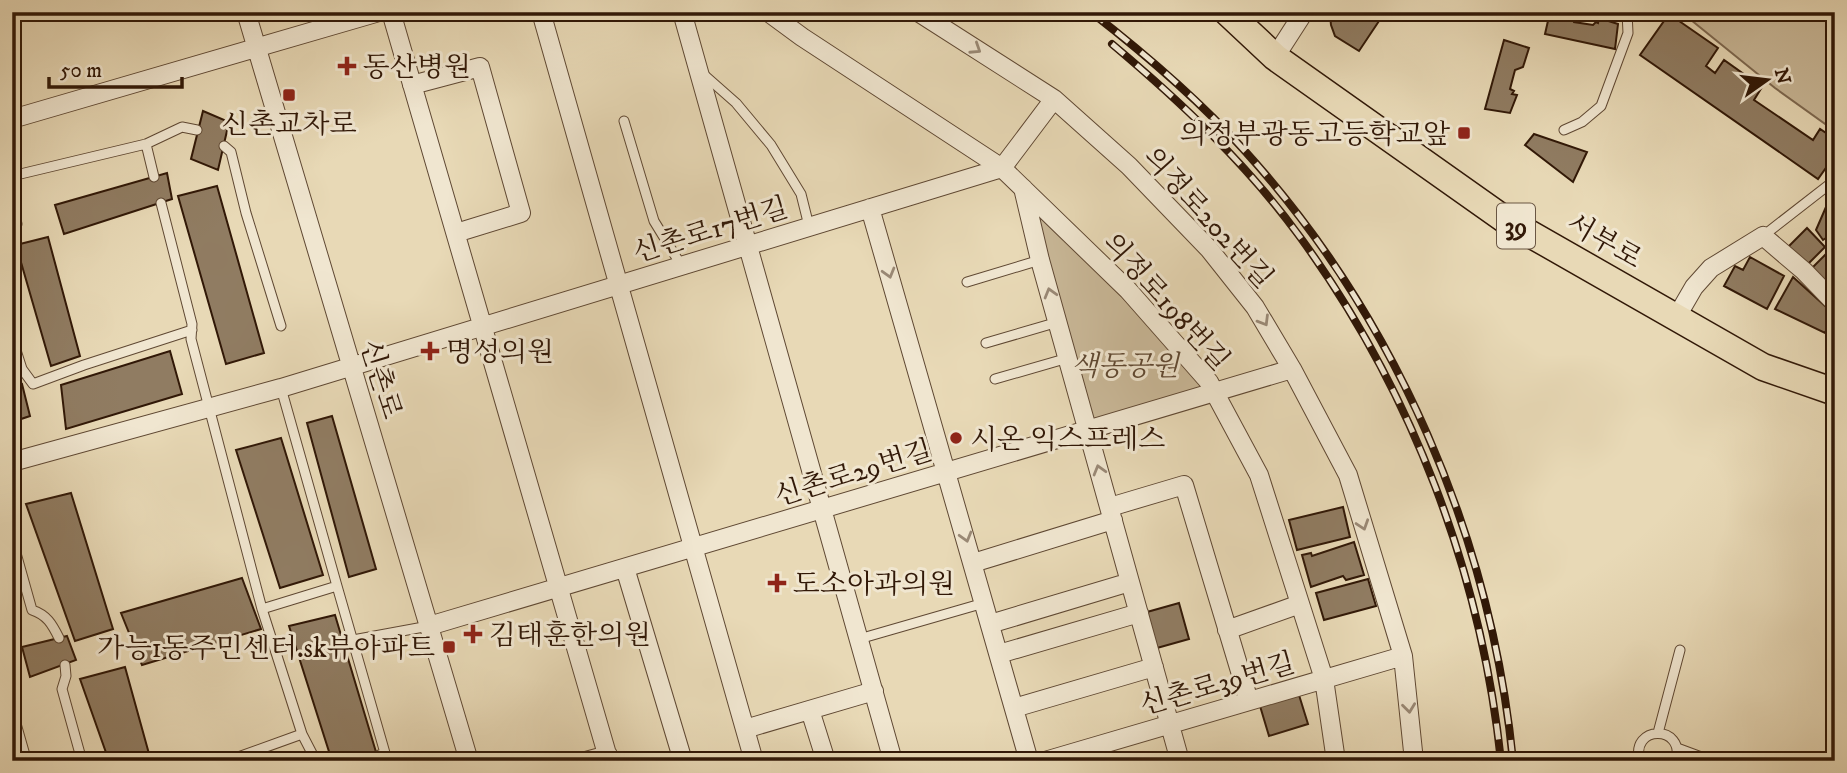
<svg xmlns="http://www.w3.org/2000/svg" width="1847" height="773" font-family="'IM FELL DW Pica','Noto Serif KR',serif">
<rect width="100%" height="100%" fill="#e8d9b6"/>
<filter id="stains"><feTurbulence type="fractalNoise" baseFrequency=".00286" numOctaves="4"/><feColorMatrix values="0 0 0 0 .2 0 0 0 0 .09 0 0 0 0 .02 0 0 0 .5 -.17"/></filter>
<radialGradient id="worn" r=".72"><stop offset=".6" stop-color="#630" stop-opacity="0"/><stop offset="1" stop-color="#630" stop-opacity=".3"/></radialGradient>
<path fill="#c9b898" stroke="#7d6850" stroke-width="2" d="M1695 12H1835V131L1775 88 1691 20Z
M1032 208 1096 268 1202 383 1206 393 1092 424Z"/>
<path fill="#907c62" stroke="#311807" stroke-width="2" d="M1332 12H1385L1359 51 1335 36 1331 25 1330 15Z
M1550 12 1571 13 1574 22 1593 25 1596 22 1598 23 1599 18 1618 24 1615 49 1545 34Z
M1669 14 1718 48 1706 66 1715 73 1724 60 1762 87 1754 100 1813 140 1820 129 1835 139V155L1818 179 1640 55Z
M1504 40 1529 48 1523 67 1515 70 1510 89 1514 91 1512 94 1517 95 1510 113 1485 109Z
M203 111 229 122 218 170 191 159Z
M1534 134 1587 152 1573 182 1525 145Z
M167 173 172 199 64 234 55 205Z
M217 186 264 353 226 364 178 196Z
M1830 204 1835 211V232L1823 240 1816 230 1826 207Z
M1807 228 1825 247 1805 267 1787 248Z
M48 237 80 356 51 366 16 245Z
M1827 253 1835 261V292L1811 269Z
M1750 257 1784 276 1767 309 1724 286 1735 266 1743 270Z
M1793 277 1834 314 1825 333 1775 309Z
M170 351 182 394 66 429 61 385Z
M22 384 30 416 12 422V386Z
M332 416 376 569 349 577 307 423Z
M281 438 323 575 280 588 236 450Z
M71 493 113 629 75 641 26 504Z
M1343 507 1350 537 1297 550 1289 520Z
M1354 542 1364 575 1346 580 1343 576 1311 587 1302 555 1311 553 1312 556Z
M242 578 261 629 142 665 121 613Z
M1368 579 1376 606 1324 620 1316 593Z
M1179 603 1189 639 1157 648 1147 612Z
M335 615 376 752 346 761H332L289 626Z
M67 636 76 660 30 677 22 647Z
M125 667 151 761H109L80 679Z
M1299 695 1308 724 1269 736 1260 706Z"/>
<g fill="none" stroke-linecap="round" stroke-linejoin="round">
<g stroke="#5f4833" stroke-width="11">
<path id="service" d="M702 73 736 103 771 145 801 194 809 226
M624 121 654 221 681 265
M1564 130 1582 122 1601 106 1628 33 1627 12
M146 144 154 177
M224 146 231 152 246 213 281 326
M12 176 146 144 182 127 197 130
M12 203 17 224
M161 203 192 324 191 339 262 609 302 734 227 761
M1763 236 1835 180
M967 282 1040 260
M12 338 22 369 33 384 84 365 192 330
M986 343 1058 322
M995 379 1068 358
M281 388 337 586
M12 539 32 610C47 615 52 624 59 638
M262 609 337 586 385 753 363 761
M859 639 984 603
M353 640 429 626
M65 665 66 676 62 689 82 761
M1658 733 1680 650
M302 734 316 761
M1677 748 1712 761
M1640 761C1629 725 1686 724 1676 761"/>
</g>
<g stroke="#5f4833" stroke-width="20">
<path id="minor" d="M246 12 469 761
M391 12 609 761
M541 12 754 761
M682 12 893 761
M768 12 802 37 1002 168 1128 290 1209 382 1259 475 1324 679 1336 761
M918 12 1054 99 1129 166 1209 249 1255 307 1292 369 1348 475 1403 656 1414 761
M1275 57 1304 12
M412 85 480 67 521 213 456 233
M12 119 379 12
M1023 188 1040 260 1180 761
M870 208 1029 761
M1676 318 1694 287 1711 268 1763 236 1804 271 1835 303
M12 462 281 388 1002 168 1054 99
M1110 507 1184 485 1249 701
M973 563 1113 520
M625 568 683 761
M990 624 1130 582
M429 626 1292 369
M1227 630 1300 604
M999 654 1139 613
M1014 708 1154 667
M810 710 826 761
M12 726 22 761
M745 729 874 691
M586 761 608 755
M1045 761 1403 656"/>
</g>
<g stroke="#311807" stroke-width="29">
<path id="primary" d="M1227 12 1275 57 1504 219 1763 367 1835 392"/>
</g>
<use href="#service" stroke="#f0e6d0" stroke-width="9"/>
<use href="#minor" stroke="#f0e6d0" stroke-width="18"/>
<use href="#primary" stroke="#e8d9b6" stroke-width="26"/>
<g stroke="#311807" stroke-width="8">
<path id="rail" d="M1091 12C1145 54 1198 99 1244 150 1396 317 1491 537 1513 761
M1112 44C1181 102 1247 164 1300 237 1412 391 1481 572 1501 761"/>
</g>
<use href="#rail" stroke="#f0e6d0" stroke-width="5" stroke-dasharray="16" stroke-linecap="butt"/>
</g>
<defs><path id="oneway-chevron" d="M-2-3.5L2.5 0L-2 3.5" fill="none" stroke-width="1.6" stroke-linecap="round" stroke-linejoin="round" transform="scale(1.75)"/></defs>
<g stroke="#9a8976">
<use href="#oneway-chevron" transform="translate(976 49) rotate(33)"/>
<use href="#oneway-chevron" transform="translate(889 273) rotate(74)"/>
<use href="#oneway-chevron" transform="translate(1050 293) rotate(-106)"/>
<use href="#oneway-chevron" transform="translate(1264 321) rotate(59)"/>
<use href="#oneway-chevron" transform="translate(1099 470) rotate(-106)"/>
<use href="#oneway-chevron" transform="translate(1363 525) rotate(72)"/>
<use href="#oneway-chevron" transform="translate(966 537) rotate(74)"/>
<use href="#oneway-chevron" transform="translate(1409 708) rotate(83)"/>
</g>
<g fill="#8f2418" stroke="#f0e6d0" stroke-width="2.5">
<path d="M343.5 55.5h7v7h7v7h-7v7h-7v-7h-7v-7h7z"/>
<rect x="282" y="88" width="14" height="14" rx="3.5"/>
<rect x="1457" y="126" width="14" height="14" rx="3.5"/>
<path d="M426.5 340.5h7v7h7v7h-7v7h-7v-7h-7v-7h7z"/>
<circle cx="956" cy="438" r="7"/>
<path d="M773.5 572.5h7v7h7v7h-7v7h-7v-7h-7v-7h7z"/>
<path d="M469.5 623.5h7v7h7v7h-7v7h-7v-7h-7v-7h7z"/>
<rect x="442" y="640" width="14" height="14" rx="3.5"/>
</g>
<g text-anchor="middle" stroke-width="6" stroke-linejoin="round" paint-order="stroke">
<rect fill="#f0e6d0" stroke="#6a5643" stroke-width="2" x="1497" y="203.5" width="38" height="45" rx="5"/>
<g font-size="26" font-weight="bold" fill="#311807">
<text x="1516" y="235">39</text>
</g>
<g font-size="28" fill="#311807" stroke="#f0e6d0" text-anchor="start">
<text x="363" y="76">동산병원</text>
<text x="289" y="133" text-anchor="middle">신촌교차로</text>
<text x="1450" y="143" text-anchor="end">의정부광동고등학교앞</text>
<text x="446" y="361">명성의원</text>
<text x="970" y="448">시온 익스프레스</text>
<text x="793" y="593">도소아과의원</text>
<text x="489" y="644">김태훈한의원</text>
<text x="435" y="657" text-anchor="end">가능1동주민센터.sk뷰아파트</text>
</g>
<g font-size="28" fill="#311807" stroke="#f0e6d0">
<text transform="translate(1209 217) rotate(48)" y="10">의정로202번길</text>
<text transform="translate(710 229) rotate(-17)" y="10">신촌로17번길</text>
<text transform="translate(1605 240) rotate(30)" y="10">서부로</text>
<text transform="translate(1167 301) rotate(48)" y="10">의정로198번길</text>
<text transform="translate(382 379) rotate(73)" y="10">신촌로</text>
<text transform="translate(853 472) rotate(-17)" y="10">신촌로29번길</text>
<text transform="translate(1217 683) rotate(-16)" y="10">신촌로39번길</text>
</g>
<g font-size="28" font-style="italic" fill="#5f4832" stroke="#f0e6d0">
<text x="1125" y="375">색동공원</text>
</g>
</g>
<rect width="1847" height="773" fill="none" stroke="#e8d9b6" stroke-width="42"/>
<rect x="14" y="14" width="1819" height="745" fill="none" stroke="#311807" stroke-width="3.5"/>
<rect x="21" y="21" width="1805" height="731" fill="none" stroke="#311807" stroke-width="2"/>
<g transform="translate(1767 80) rotate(76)" stroke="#f0e6d0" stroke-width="5" paint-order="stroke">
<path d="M0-5L12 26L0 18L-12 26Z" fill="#311807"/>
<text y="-10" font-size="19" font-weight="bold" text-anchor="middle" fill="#311807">N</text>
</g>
<path d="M49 77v10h133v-10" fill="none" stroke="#311807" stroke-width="3.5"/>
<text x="60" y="77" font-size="21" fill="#311807" stroke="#f0e6d0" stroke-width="5" paint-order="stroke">50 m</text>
<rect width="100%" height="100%" filter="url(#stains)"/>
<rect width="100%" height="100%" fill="url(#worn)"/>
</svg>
